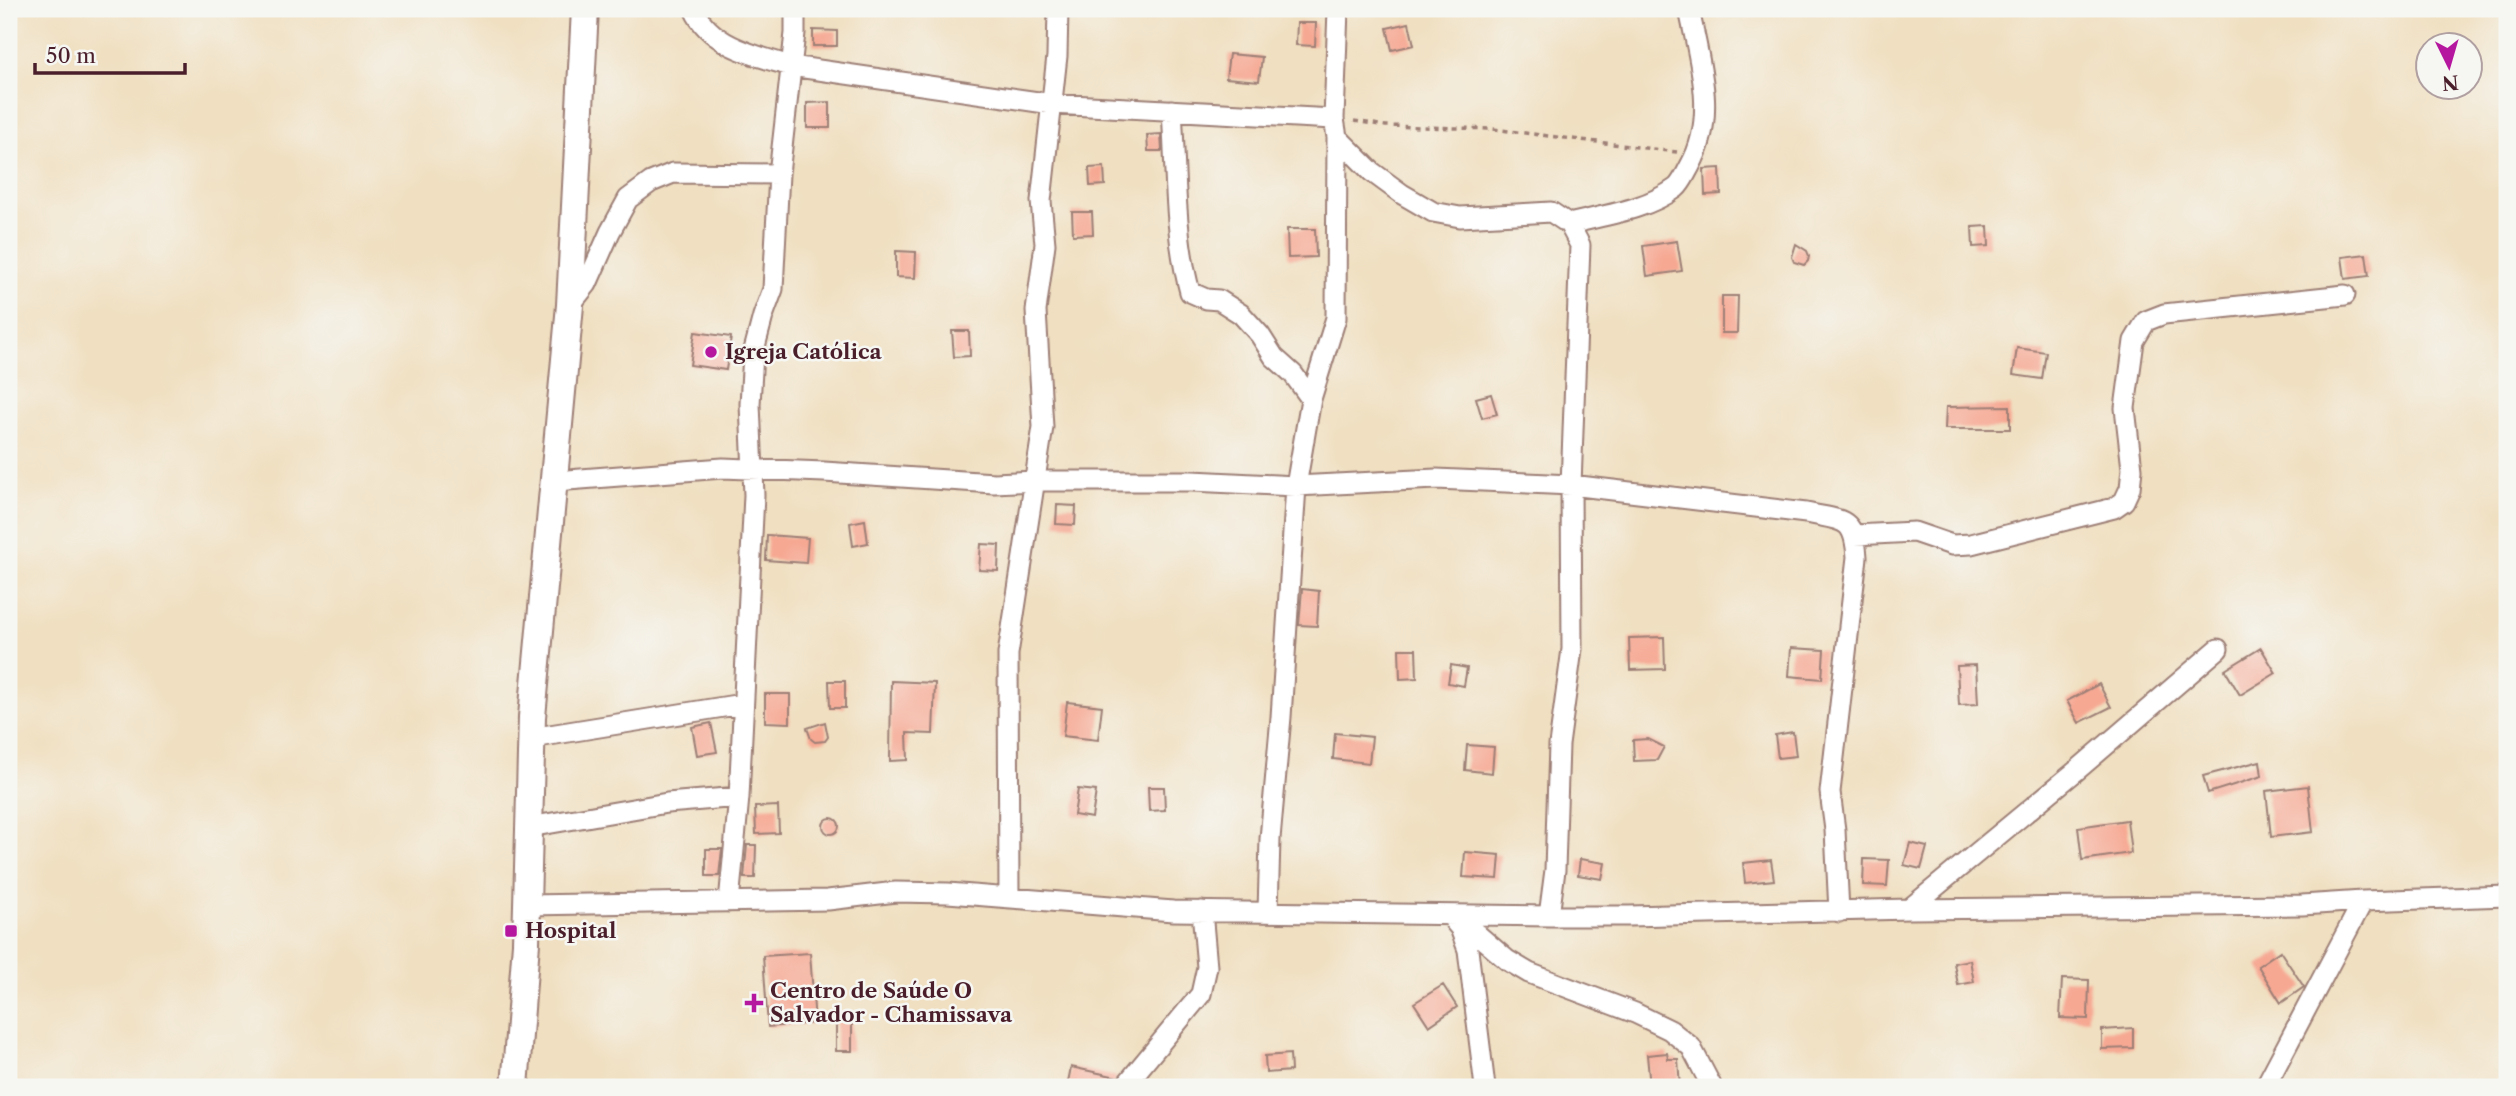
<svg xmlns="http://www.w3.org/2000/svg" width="2516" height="1096" font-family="'Libre Caslon Text',serif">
<rect width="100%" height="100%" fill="#f6f6f2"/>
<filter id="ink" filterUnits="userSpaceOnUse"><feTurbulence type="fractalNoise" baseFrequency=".0143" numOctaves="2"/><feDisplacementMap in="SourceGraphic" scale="14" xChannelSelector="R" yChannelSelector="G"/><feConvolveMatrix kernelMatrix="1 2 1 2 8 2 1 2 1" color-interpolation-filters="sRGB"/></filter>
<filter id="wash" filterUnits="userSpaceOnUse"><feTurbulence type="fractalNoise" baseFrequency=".00686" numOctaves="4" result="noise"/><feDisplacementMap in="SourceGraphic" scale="28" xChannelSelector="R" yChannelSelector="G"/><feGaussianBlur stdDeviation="1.57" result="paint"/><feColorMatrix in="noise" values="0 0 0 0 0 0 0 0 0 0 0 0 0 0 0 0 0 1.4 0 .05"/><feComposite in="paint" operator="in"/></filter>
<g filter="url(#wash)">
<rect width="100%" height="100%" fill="#f0dfc0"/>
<g id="blocks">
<path fill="#f6a893" d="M1297 23H1316L1315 46 1296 45Z
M1409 23 1414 45 1392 50 1387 28Z
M813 30 837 31V46H813Z
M1229 54 1262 57 1259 81 1226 78Z
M830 102V128H807V103Z
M1161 134 1162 151H1148L1147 135Z
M1104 167 1105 185 1090 186 1089 168Z
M1720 168 1721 194 1705 195 1704 169Z
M1072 212H1092L1093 234 1073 235Z
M1988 226 1989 246 1973 247 1972 227Z
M1287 229H1315L1316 257 1288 258Z
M1677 241 1682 271 1647 276 1643 246Z
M1796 244 1807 251 1809 256 1808 261 1804 265 1794 262 1792 257Z
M896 251 916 252 915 278 896 277Z
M2366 254 2369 276 2345 279 2342 257Z
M1722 296H1738L1737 333H1722Z
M952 331H969L970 356 954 357Z
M695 332 731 337 726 370 690 365Z
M2017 348 2046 352 2042 379 2013 375Z
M1491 394 1497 414 1482 418 1476 398Z
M2010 406V429H1945L1946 407Z
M1057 505 1076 506 1075 525 1056 524Z
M865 520 868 543 853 546 850 523Z
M767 535 808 538 806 563 766 560Z
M981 544 999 545 998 571 979 570Z
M1302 589 1319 591 1317 626 1299 625Z
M1664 637 1665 669 1630 670 1629 638Z
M1791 648 1824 650 1822 679 1789 676Z
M2261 648 2276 673 2240 695 2225 670Z
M1399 649H1416L1417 678 1400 679Z
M1451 665 1467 668 1464 686 1448 683Z
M1976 665 1978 704 1959 705 1957 666Z
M829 681H845V708H830Z
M891 681 935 683 933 734 907 733 908 760 890 761Z
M2099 684 2111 707 2079 723 2067 701Z
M765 694H790V723L765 722Z
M1067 702 1102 706 1098 740 1063 736Z
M825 722 828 737 825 741 815 742 811 739 807 728Z
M711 723 717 752 697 755 692 727Z
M1793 732 1796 756 1778 758 1775 735Z
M1335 733 1372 737 1369 763 1333 759Z
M1648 739 1664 747 1657 760 1634 761 1633 740Z
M1467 745 1494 747 1492 773 1465 770Z
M2260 761 2262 776 2208 793 2203 776Z
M2308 786 2313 832 2271 837 2266 791Z
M1148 787H1164L1165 810 1149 811Z
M1078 789 1096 791 1092 818 1074 815Z
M778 806 779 833 756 834 755 807Z
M823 826a8 8 0 1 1 16 0a8 8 0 1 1-16 0Z
M2127 820 2131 853 2082 860 2078 827Z
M1910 843 1927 847 1921 869 1904 865Z
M747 845H756L755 878H744Z
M706 849H722L719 876H706Z
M1465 852 1500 855 1498 879 1463 877Z
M1580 859 1605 863 1602 879 1578 875Z
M1864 859 1889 860 1887 886 1863 885Z
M1771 860 1774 880 1745 883 1743 863Z
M2280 951 2304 987 2281 1003 2258 966Z
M810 953 815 1023 768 1027 763 956Z
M1970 960 1974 982 1958 985 1954 963Z
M2062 979 2089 980 2088 1019 2060 1018Z
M1443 985 1457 1007 1429 1026 1414 1003Z
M836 1021H852V1051H836Z
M2133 1028V1048L2102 1049V1030Z
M1667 1053 1668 1059H1678L1680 1087H1650L1647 1055Z
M1290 1054 1291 1071 1266 1073 1265 1056Z
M1071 1067 1117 1077 1112 1087H1067Z"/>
</g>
</g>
<g filter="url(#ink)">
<use href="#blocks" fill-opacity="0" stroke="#9d7f76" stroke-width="2"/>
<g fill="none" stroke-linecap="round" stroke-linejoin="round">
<g stroke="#9d7f76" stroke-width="23">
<path id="street" d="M694 9C710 46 756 56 791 66L1052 104 1334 119
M1172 110C1176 170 1174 234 1190 292L1206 299 1219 300 1241 314 1260 335 1274 357 1293 374 1311 399
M1337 137 1372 172 1402 194 1433 212 1460 217 1551 212 1569 224 1580 245 1571 485 1572 649 1559 745 1555 870 1549 916
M1569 224C1604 215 1646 210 1676 188 1682 183 1686 173 1690 166 1718 116 1699 61 1689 9
M570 305 587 284 610 232 628 199 651 182 673 173 779 174
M555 481 723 468 824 472 994 483 1036 481H1192L1296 486 1436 479 1571 485 1806 513C1843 521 1854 516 1857 557L1830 792 1835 830 1839 912
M1855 535 1914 532 1952 545 1971 544 2114 508 2124 501 2130 488 2132 469 2125 408 2134 341 2146 321 2164 314 2345 295
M531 738 742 704
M529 827 667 803 739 797
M1009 898 1008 654 1043 427 1036 311 1045 244 1041 201 1057 56 1058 9
M729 902 739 797 754 495 750 404 753 354 763 316 773 289 779 174 795 33V9
M527 905 828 900 896 892 948 893 1173 911 1549 916H1629L1909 909 2302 905 2363 901 2507 896
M1909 909 2076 771 2218 649
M1268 912 1270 839 1281 717 1296 486 1311 399 1336 318 1337 137 1334 119 1338 9
M1454 921 1460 928 1468 950 1485 1087
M1460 928 1471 929 1507 960 1529 973 1635 1013 1670 1030 1691 1047 1712 1087
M1124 1087 1201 994 1207 967 1202 911
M2265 1087 2363 901"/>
</g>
<g stroke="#9d7f76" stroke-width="30">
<path id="secondary" d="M515 1087 526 943 532 717 570 305 585 9"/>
</g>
<path stroke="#9d7f76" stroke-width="3.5" stroke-dasharray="5 5" stroke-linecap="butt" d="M1354 121 1386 126 1493 129 1677 152"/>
<use href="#street" stroke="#fff" stroke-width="19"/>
<use href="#secondary" stroke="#fff" stroke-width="26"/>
</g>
</g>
<g fill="#b5179e" stroke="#f6f6f2" stroke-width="2.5">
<circle cx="711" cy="352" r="7"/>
<rect x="504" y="924" width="14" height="14" rx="3.5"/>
<path d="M750.5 992.5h7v7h7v7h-7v7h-7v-7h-7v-7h7z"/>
</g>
<g text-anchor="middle" stroke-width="5" stroke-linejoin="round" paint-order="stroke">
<g font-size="21" font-weight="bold" fill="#4a1f2b" stroke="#f6f6f2" text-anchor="start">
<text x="725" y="359">Igreja Católica</text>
<text x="525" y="938">Hospital</text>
<text x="770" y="998">Centro de Saúde O<tspan x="770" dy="24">Salvador - Chamissava</tspan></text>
</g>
</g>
<rect width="2516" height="1096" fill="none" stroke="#f6f6f2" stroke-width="35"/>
<g transform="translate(2449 66) rotate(175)"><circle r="33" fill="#f6f6f2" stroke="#b1a0a2" stroke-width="2"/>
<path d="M0-5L12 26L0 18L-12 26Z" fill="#b5179e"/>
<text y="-10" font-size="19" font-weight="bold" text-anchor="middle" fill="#4a1f2b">N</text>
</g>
<path d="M35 63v10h150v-10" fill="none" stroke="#4a1f2b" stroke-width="3.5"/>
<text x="46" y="63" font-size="21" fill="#4a1f2b" stroke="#f6f6f2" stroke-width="5" paint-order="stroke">50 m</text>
</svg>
